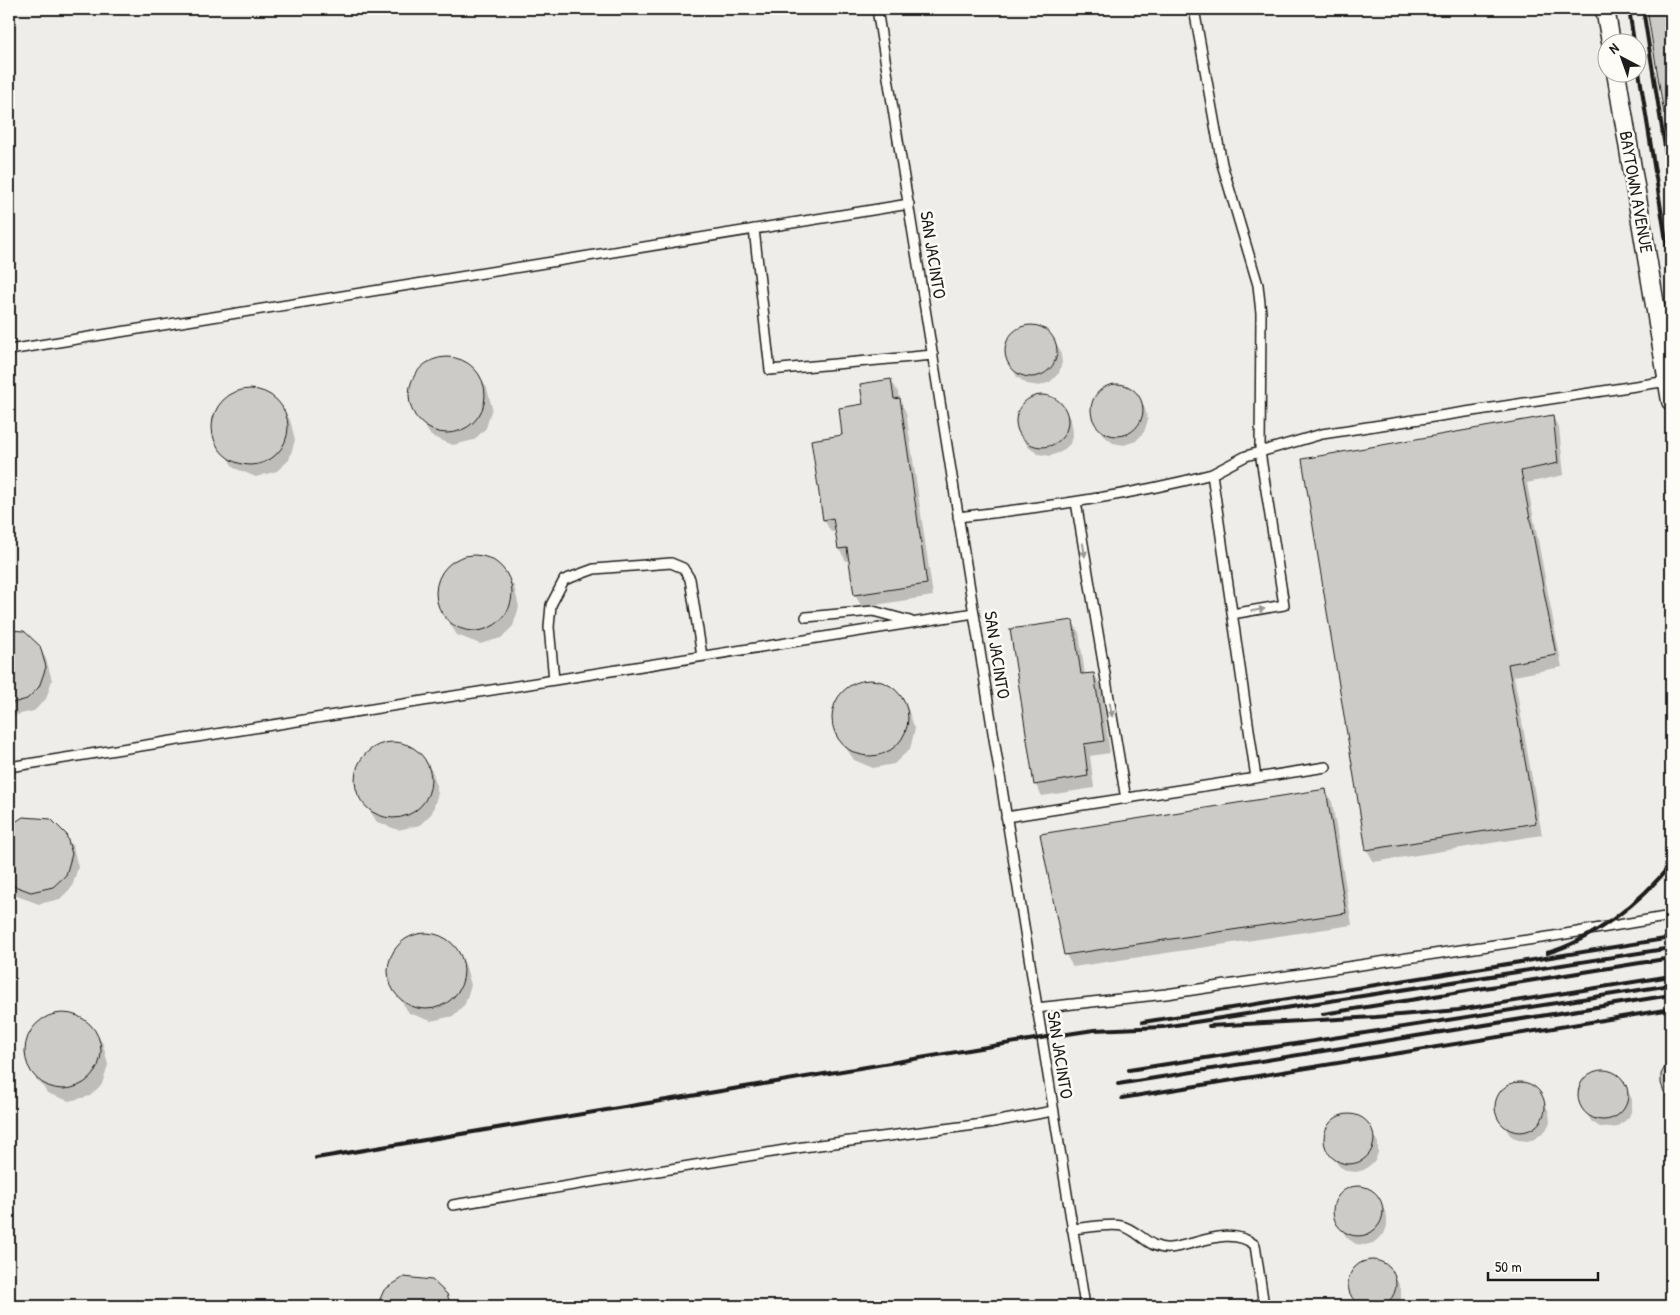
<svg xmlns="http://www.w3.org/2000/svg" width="1680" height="1315" font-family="'Patrick Hand',sans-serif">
<rect width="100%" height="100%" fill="#fdfcf7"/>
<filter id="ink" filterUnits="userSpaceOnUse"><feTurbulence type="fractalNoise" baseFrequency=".02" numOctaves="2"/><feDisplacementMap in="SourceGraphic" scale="10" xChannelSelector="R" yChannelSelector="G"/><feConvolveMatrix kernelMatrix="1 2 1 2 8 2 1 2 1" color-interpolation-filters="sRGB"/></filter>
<g filter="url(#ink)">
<path fill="#eeede9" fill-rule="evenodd" d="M9 9H1671V1306H9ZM1608 42H1638V72H1608Z"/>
<path fill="#0003" d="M1649 9H1671V125L1665 113Z
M1036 326 1047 331 1054 340 1060 350 1062 362 1059 373 1050 382 1039 386 1027 384 1017 377 1007 356V344L1013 334 1023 327Z
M437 359 464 361 479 375 487 388 492 408 486 428 474 440 453 445 431 436 412 407 410 391 418 371Z
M891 380 898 392 899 400 906 412 933 596 862 607 855 595 850 560 846 561 839 549 836 531 831 532 824 520 864 405Z
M1121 385 1132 390 1140 399 1145 409 1148 420 1144 432 1136 441 1124 445 1113 443 1103 435 1092 415 1093 403 1099 392 1109 386Z
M240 391 267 393 282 407 290 420 295 440 289 460 277 471 256 477 234 468 215 439 213 423 221 403Z
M1046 397 1057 401 1065 411 1071 420 1073 432 1070 444 1061 452 1050 456 1038 454 1028 447 1018 427V414L1024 404 1034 398Z
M1552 416 1559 428 1564 475 1527 483 1562 667 1514 676 1542 835 1374 862 1367 850 1303 460Z
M464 557 491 560 506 574 514 586 519 607 513 626 501 638 480 644 457 635 438 605 437 590 445 570Z
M1072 621 1079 633 1085 675 1094 674 1101 686 1110 753 1090 756 1094 788 1042 796 1035 784Z
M9 631 24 633 39 647 46 659 52 680 46 699 34 711 12 716 9 715Z
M863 681 884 683 900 696 908 709 915 729 910 749 894 764 873 768 854 760 834 730 833 709 844 691Z
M383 744 410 747 425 761 433 773 438 793 432 813 420 825 398 830 377 822 358 792 356 776 364 756Z
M1325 790 1332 802 1352 925 1073 967 1066 955Z
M23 818 65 835 73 847 78 867 72 887 60 899 39 904 17 896 9 884V827Z
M415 935 443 937 458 952 465 964 471 985 465 1004 453 1016 431 1021 409 1013 390 983 389 967 397 947Z
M53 1015 80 1018 95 1032 103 1044 108 1065 102 1084 90 1096 69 1101 47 1093 28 1063 26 1048 34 1028Z
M1671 1062V1102L1665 1091 1667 1066Z
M1602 1071 1614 1074 1622 1081 1632 1099V1109L1629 1117 1618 1127 1610 1128 1600 1127 1592 1122 1582 1106 1579 1098 1580 1089 1584 1080 1592 1074Z
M1520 1084 1532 1086 1540 1094 1549 1112 1550 1122 1546 1130 1535 1139 1527 1141 1518 1140 1510 1135 1499 1118 1497 1110V1102L1502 1093 1509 1086Z
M1349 1115 1361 1118 1369 1125 1378 1143V1153L1375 1161 1364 1170 1356 1172 1347 1171 1339 1166 1328 1150 1325 1142 1326 1133 1331 1124 1338 1118Z
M1358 1187 1369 1190 1378 1198 1387 1216V1226L1384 1234 1373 1243 1365 1245 1356 1244 1347 1238 1337 1222 1334 1214 1335 1206 1339 1196 1347 1190Z
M1372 1260 1384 1263 1392 1270 1397 1280 1401 1289V1298L1398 1306H1358L1351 1295 1349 1287V1279L1354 1269 1361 1263Z
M385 1290 446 1295 453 1306H379Z"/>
<path fill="#cccbc8" stroke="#1c1c1c" d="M1647 9H1671V113L1664 114Z
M1005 351a26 26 0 1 1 52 0a26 26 0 1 1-52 0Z
M409 395a38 38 0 1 1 76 0a38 38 0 1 1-76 0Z
M891 379 894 399 900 398 927 584 854 595 847 548 838 549 833 518 823 520 811 440 842 435 839 408 863 404 860 384Z
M1091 410a26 26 0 1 1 52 0a26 26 0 1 1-52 0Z
M212 427a38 38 0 1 1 76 0a38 38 0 1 1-76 0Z
M1016 421a26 26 0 1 1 52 0a26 26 0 1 1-52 0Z
M1553 415 1558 463 1521 471 1556 655 1508 664 1536 823 1366 850 1302 459Z
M436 593a38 38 0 1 1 76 0a38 38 0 1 1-76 0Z
M1073 620 1081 674 1094 673 1104 741 1084 744 1088 776 1034 785 1010 629Z
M9 630 24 631 40 646 46 667 39 687 27 699 9 704Z
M832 718a38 38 0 1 1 76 0a38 38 0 1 1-76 0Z
M355 780a38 38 0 1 1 76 0a38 38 0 1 1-76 0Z
M1326 789 1346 913 1064 955 1040 834Z
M23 817 51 819 66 834 72 854 66 875 53 887 31 892 9 884V826Z
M388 971a38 38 0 1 1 76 0a38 38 0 1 1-76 0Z
M25 1051a38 38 0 1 1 76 0a38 38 0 1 1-76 0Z
M1671 1061V1100L1664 1092 1661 1083V1074L1666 1065Z
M1578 1095a25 25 0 1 1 50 0a25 25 0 1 1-50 0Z
M1495 1107a25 25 0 1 1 50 0a25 25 0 1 1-50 0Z
M1324 1139a25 25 0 1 1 50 0a25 25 0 1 1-50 0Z
M1333 1211a25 25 0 1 1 50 0a25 25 0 1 1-50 0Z
M1348 1284a24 24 0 1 1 48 0a24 24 0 1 1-48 0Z
M404 1277 432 1280 447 1294 451 1306H377L384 1290Z"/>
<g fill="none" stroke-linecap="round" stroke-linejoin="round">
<g stroke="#1c1c1c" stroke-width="12">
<path id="lane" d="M877 9 1085 1306
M1194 9 1222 164 1258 285 1261 313 1260 452 1284 605 1232 614
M754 229 770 370 933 355
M9 350 909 204
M1212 474 1246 456 1322 434 1668 381
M1076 502 1126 799
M958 517C1044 507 1129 496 1212 474L1256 778
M806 617 873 611 910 621
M554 680 549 627 551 605 564 580 594 569 671 563 683 568 690 579 702 656
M9 767 974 613
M1006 817 1326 767
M1036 1008 1166 994 1548 937 1671 916
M453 1205 803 1147 983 1124 1053 1111
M1072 1229C1085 1228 1110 1223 1122 1226 1139 1230 1149 1250 1170 1248 1197 1245 1230 1225 1255 1245L1264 1306"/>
</g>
<g stroke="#1c1c1c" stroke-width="21">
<path id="street" d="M1605 9 1611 42
M1616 72 1671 401"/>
</g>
<use href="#lane" stroke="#fdfcf7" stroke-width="9"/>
<use href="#street" stroke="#fdfcf7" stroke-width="18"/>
<path stroke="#1c1c1c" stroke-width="4" d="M1629 9 1634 42
M1643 9 1671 185
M1638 65 1671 272
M1547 953C1593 940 1642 901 1671 864
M1323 1014 1671 958
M1143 1022 1671 938
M1209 1026 1376 1017 1458 1010 1671 976
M1129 1070 1671 985
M1118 1084 1671 995
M1122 1098 1671 1009
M316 1158 1041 1038 1094 1030 1163 1027 1671 948"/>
</g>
<defs><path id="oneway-solid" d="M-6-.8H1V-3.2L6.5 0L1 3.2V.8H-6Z" transform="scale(1.25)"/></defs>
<g fill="#989794">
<use href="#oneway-solid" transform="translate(1084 550) rotate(81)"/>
<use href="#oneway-solid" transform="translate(1258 610) rotate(-9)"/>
<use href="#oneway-solid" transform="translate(1111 710) rotate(80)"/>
</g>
</g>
<g text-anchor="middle" stroke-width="5" stroke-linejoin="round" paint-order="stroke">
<g font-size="18" fill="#1c1c1c" stroke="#fdfcf7">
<text transform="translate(1636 192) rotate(80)" y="6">BAYTOWN AVENUE</text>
<text transform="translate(933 255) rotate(81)" y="6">SAN JACINTO</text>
<text transform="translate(997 655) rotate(81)" y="6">SAN JACINTO</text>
<text transform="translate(1060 1055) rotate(81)" y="6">SAN JACINTO</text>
</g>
</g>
<rect width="1680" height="1315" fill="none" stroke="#fdfcf7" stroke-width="30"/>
<rect x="15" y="15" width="1650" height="1285" fill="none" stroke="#1c1c1c" stroke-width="2" filter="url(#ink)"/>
<g transform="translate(1622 58) rotate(319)"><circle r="24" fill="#fdfcf7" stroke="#a3a29f"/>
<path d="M0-4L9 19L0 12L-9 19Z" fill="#1c1c1c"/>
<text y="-8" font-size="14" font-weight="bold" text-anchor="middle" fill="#1c1c1c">N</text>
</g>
<path d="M1488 1272v8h110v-8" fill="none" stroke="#1c1c1c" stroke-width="2.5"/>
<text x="1495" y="1272" font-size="15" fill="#1c1c1c" stroke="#fdfcf7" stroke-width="4" paint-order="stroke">50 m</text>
</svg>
